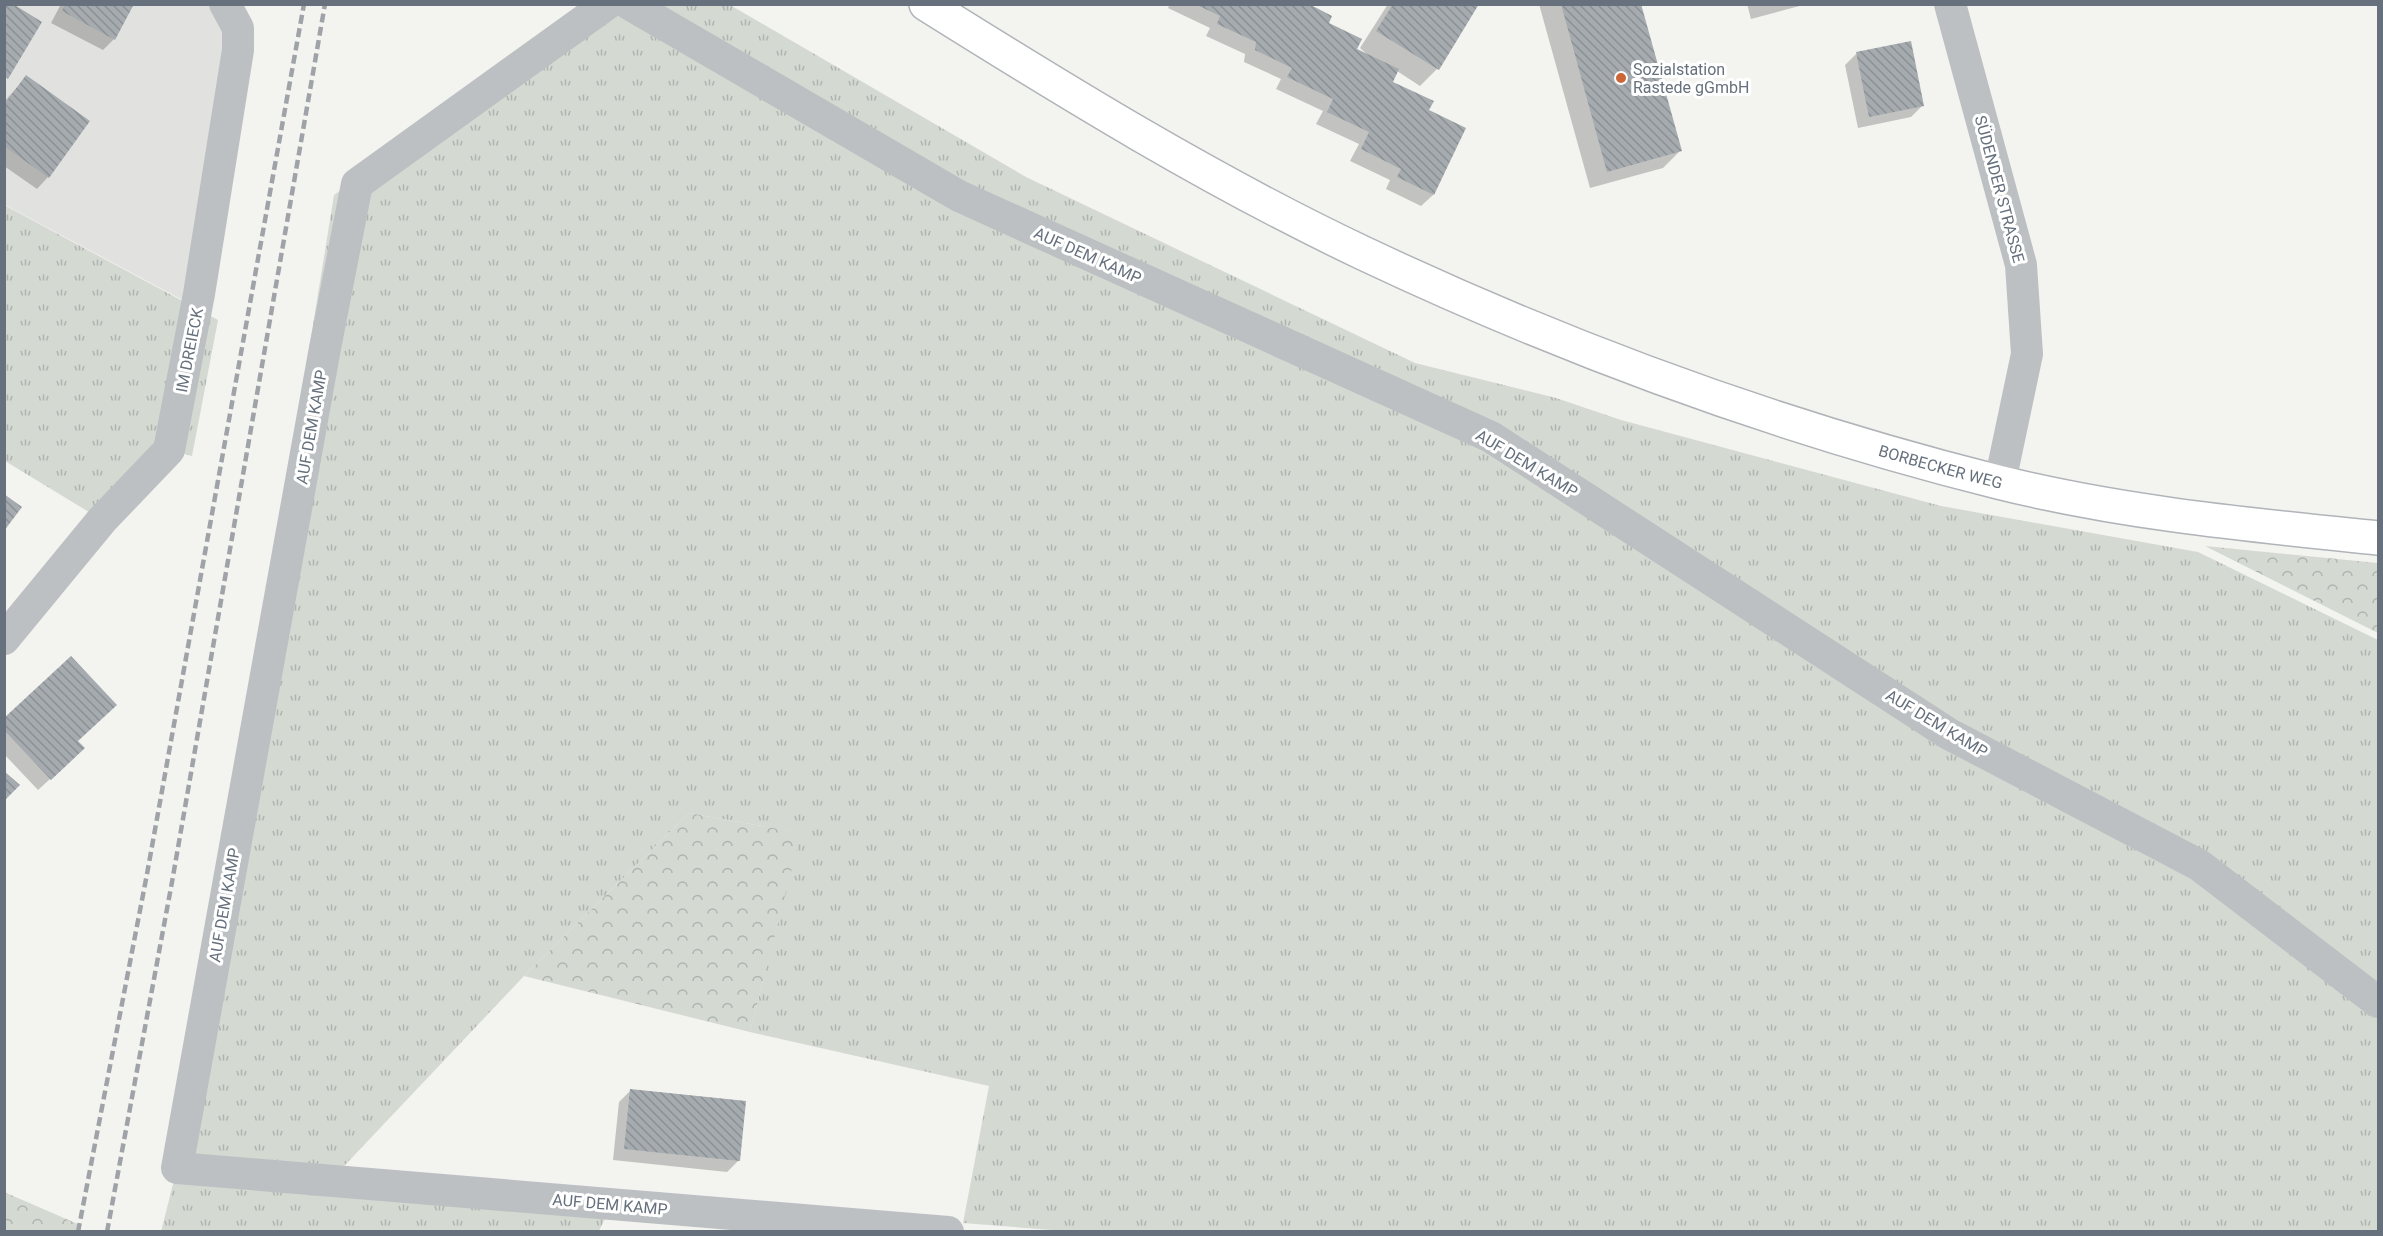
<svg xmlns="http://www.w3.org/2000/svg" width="2383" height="1236" font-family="Roboto,sans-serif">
<defs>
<pattern id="grass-tufts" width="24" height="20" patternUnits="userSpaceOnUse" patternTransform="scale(1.5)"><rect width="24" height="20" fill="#d4d9d2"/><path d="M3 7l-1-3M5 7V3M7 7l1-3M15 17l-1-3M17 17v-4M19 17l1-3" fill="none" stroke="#b0b4b0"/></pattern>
<pattern id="forest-crowns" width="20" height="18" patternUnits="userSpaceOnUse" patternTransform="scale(1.5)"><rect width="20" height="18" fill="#d4d9d2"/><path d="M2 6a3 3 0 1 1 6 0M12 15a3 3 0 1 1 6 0" fill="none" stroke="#b0b4b0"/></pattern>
<pattern id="building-back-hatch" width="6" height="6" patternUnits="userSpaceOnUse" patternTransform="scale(1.5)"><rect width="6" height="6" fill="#a5abaf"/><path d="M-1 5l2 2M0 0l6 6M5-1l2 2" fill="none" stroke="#8a9094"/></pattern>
</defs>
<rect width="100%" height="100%" fill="#f3f3f0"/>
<path fill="#e1e2e0" d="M4 5H209L253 38 207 313 5 205Z"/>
<path fill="url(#grass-tufts)" d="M597 5H730L1026 177 1415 363 1556 398 1621 420 1941 506 2198 552 2378 640V1231L1078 1232 963 1223 989 1086 750 1032 800 833 689 813 524 976 329 1182 610 1208 599 1231 161 1232 177 1168 334 195Z
M4 205 218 320 192 456 169 450 102 520 5 461Z"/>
<path fill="url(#forest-crowns)" d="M2205 546 2378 563V633Z
M689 813 801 833 750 1032 524 976Z
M4 1192 80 1225 78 1231H5Z"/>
<path fill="#0003" d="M61 4H133L114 39 103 50 51 23Z
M1170 4H1305L1355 50 1369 56 1360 48 1388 4H1477L1437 69 1420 86 1397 71 1391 82 1427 111 1464 129 1433 195 1421 206 1386 189 1390 180 1350 161 1359 144 1316 124 1323 111 1276 89 1281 79 1244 62 1245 54 1206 36 1210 28 1168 8Z
M1539 4H1639L1680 151 1663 168 1590 188Z
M1747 4H1807L1751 19Z
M1856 54 1922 106 1911 117 1858 128 1845 65Z
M26 77 88 122 48 177 37 189 4 166V102Z
M4 720 76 741 72 759 38 790 4 754Z
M631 1090 739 1160 727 1172 613 1160 619 1102Z"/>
<path fill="url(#building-back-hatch)" d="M4 4H13L42 22 8 79 4 76Z
M65 4H134L115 40 62 11Z
M1195 4H1309L1332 16 1329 23 1362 39 1357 49 1399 69 1393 82 1434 101 1429 110 1466 128 1434 195 1397 177 1401 169 1361 149 1369 132 1327 112 1333 99 1287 77 1292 68 1255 50 1256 42 1217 24 1220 16Z
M1393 4H1479L1439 70 1376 31Z
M1561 4H1641L1682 151 1607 172Z
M1911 41 1924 106 1869 117 1856 52Z
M26 75 90 121 49 178 4 146V105Z
M4 494 22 507 4 531Z
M71 656 117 705 78 741 85 748 51 780 4 730V718Z
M4 771 20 785 4 801Z
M630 1089 746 1101 740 1161 624 1149Z"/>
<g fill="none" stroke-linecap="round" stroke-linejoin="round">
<g stroke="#b0b4b8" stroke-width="36">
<g id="secondary">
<path id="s1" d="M926 4C1068 93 1211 181 1363 253 1566 349 1779 427 1998 482 2122 513 2251 525 2378 538"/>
</g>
</g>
<path stroke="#bdc0c3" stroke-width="32" d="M607 4 357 184 325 348 177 1168 948 1232
M629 4 959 196 1491 437 1949 734 2199 865 2378 1002
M1950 4 2021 265 2027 354 2000 482
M4 639 102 520 169 450 199 294 238 50V28L225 4"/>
<use href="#secondary" stroke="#fff" stroke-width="33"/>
<path stroke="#9fa3a8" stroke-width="4.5" stroke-dasharray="9 4.5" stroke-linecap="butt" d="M78 1232 147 874 304 4
M107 1232 172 882 325 4"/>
</g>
<circle fill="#cb6639" stroke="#fff" stroke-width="2" cx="1621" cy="78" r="6"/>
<g text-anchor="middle" stroke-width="6" stroke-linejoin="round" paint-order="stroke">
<g font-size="16" fill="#66717d" stroke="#fff" text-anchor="start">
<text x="1633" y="75">Sozialstation<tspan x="1633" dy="18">Rastede gGmbH</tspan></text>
</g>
<g font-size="16" fill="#66717d" stroke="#fff">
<text transform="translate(2000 189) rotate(75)" y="6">SÜDENDER STRASSE</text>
<text transform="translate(1088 255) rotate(24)" y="6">AUF DEM KAMP</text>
<text transform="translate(189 350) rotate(-79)" y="6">IM DREIECK</text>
<text transform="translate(311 427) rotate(-80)" y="6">AUF DEM KAMP</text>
<text transform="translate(1527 463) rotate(31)" y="6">AUF DEM KAMP</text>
<text dy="6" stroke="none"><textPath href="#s1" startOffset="1120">BORBECKER WEG</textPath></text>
<text transform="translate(1937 723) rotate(31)" y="6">AUF DEM KAMP</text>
<text transform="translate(224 905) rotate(-80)" y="6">AUF DEM KAMP</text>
<text transform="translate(610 1204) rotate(5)" y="6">AUF DEM KAMP</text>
</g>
</g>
<rect width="2383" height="1236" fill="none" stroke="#66717d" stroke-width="12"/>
</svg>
